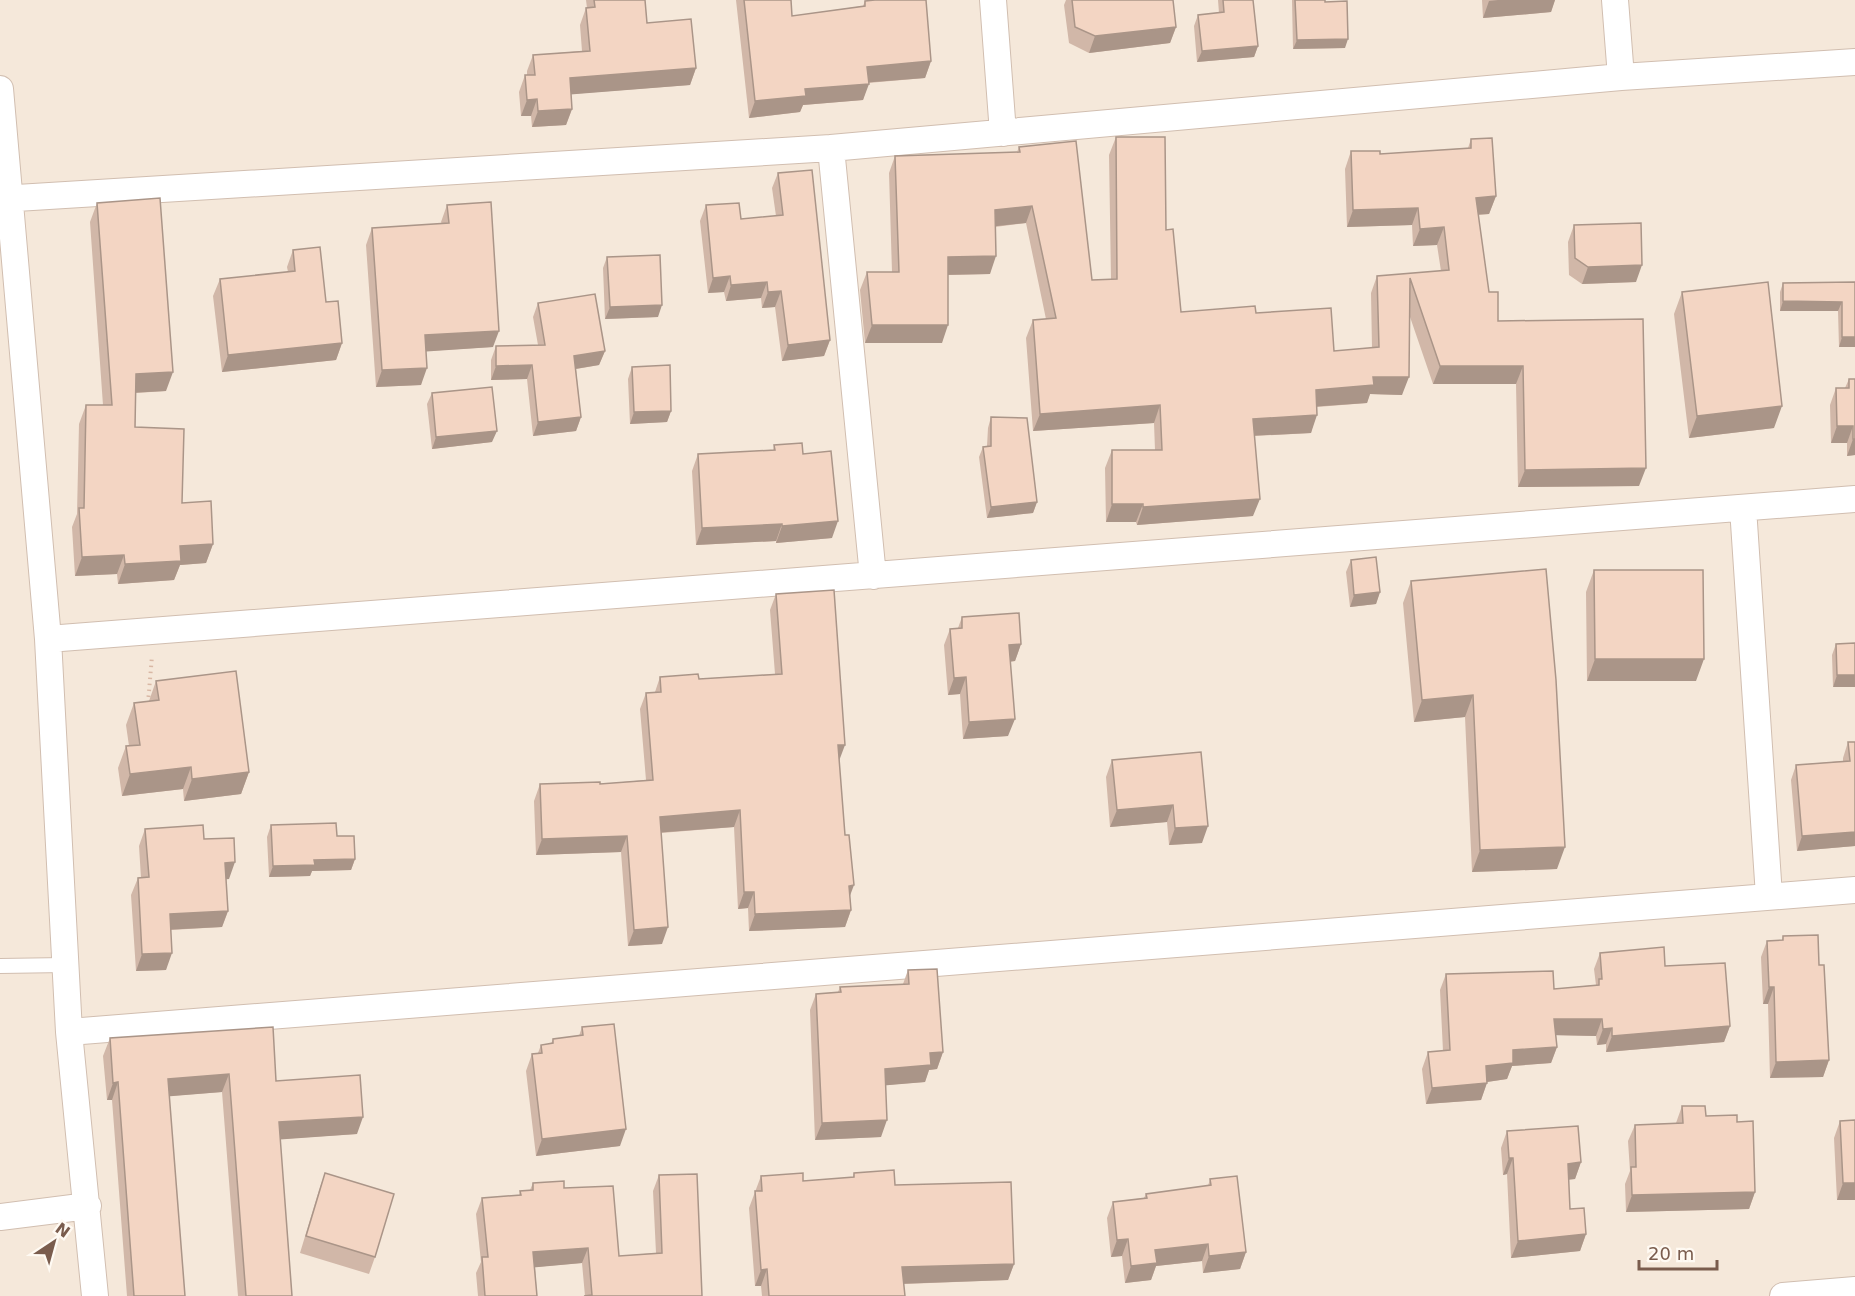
<svg xmlns="http://www.w3.org/2000/svg" width="1855" height="1296" font-family="'DejaVu Sans',sans-serif">
<rect width="100%" height="100%" fill="#fdf6ec"/>
<path fill="#f5e8da" d="M0 0H1855V1296H0Z"/>
<g fill="none" stroke-linecap="round" stroke-linejoin="round">
<g stroke="#d1beb0" stroke-width="16">
<path id="service" d="M0 966 65 965"/>
</g>
<g stroke="#d1beb0" stroke-width="28">
<path id="minor" d="M993 0 1003 133
M1615 0 1621 77
M0 89 48 639 69 1032 95 1296
M831 148 873 576
M0 199 831 148 1621 77 1855 62
M1743 508 1769 896
M48 639 1855 499
M69 1032 1855 890
M0 1217 88 1206
M1783 1296 1855 1290"/>
</g>
<path stroke="#d9b8a5" stroke-width="4" stroke-dasharray="1.5 4.5" stroke-linecap="butt" d="M148 703 152 656"/>
<use href="#service" stroke="#fff" stroke-width="14"/>
<use href="#minor" stroke="#fff" stroke-width="26"/>
</g>
<path fill="#d1b7a8" d="M586 0H645L647 23 696 68 690 85 571 94 572 109 566 125 532 127 531 116H521L519 92 525 75H527V71L533 55 582 51 580 25 586 8H587Z
M736 0H791L792 16 863 6 865 1 931 61 925 78 868 83 863 100 803 105 800 112 749 118Z
M1066 0H1072L1176 27 1170 43 1089 53 1069 43 1064 5Z
M1218 0H1253L1258 46 1254 57 1197 62 1194 26 1198 15 1219 13Z
M1292 0H1325V2L1345 48 1293 49Z
M1482 0H1555L1551 12 1483 18Z
M1116 137 1166 230 1181 312 1256 313 1334 351 1372 348 1371 293 1377 276 1441 271 1437 245 1413 246 1412 225 1347 227 1345 169 1351 151 1380 154 1468 148 1471 139 1496 196 1489 214 1478 215 1489 292 1498 321 1639 486 1518 487 1516 384H1433L1409 314 1402 395 1370 394 1367 403 1317 407 1311 433 1255 436 1253 516 1137 525 1136 522H1106L1105 468 1112 450H1155L1154 423 1033 431 1026 338 1033 320 1046 319 1026 223 995 227 990 274 948 275 942 343H865L860 290 867 272H892L889 173 895 156 1017 152 1019 147 1092 280 1111 279 1109 155Z
M778 173 830 340 824 356 782 361 775 307 762 308 761 298 726 301 724 292 708 293 700 221 706 205 741 219 776 216 772 188Z
M97 203 166 391 136 393 135 427 182 503 213 544 206 563 180 565 174 580 118 584 117 574 75 576 72 527 77 514 79 424 86 405H103L90 222Z
M447 205 493 347 426 351 421 385 376 387 366 245 372 228 442 224 441 222Z
M1574 225 1636 282 1582 284 1569 275 1568 242Z
M293 250 326 302 342 343 336 360 222 372 213 296 220 279 288 272 287 267Z
M607 257 658 317 605 319 603 268Z
M1855 282V347H1839L1838 311H1780V292L1783 283Z
M1682 292 1774 428 1689 438 1674 314Z
M538 303 605 351 599 365 576 369 581 417 576 431 533 436 527 379 491 380V360L496 346 538 345 533 317Z
M632 367 671 411 667 422 630 424 628 379Z
M1849 379H1855V455L1847 456V443H1831L1830 405 1836 388H1845Z
M432 393 492 442 432 449 427 404Z
M991 417 1037 502 1033 513 987 518 979 457 983 447 987 446 988 428Z
M774 445 803 454 832 538 776 543V541L696 545 692 471 698 454 773 450Z
M1351 560 1380 592 1376 604 1350 607 1346 572Z
M1546 569 1557 869 1472 872 1465 717 1414 722 1403 603 1411 581Z
M1594 570 1696 681H1587L1586 592Z
M776 594 839 761 851 910 845 927 749 931 748 908 738 909 734 827 661 833 662 944 628 946 621 852 536 855 534 801 540 784H600L646 780 640 709 646 693 655 692 660 677 699 679 775 674 770 610Z
M962 617 1021 644 1015 661 1010 662 1008 736 963 739 960 694 948 695 944 645 950 629 958 628Z
M1855 643 1833 687 1832 655 1836 644Z
M156 681 249 772 241 794 184 801 183 789 122 796 118 768 126 746H129L126 725 134 703 149 701Z
M1848 742H1855V846L1797 851 1791 780 1796 765 1843 761V758Z
M1201 752 1202 843 1169 845 1167 822 1110 827 1106 777 1112 760Z
M271 825 337 836 355 859 351 870 312 871 310 876 269 877 267 837Z
M145 829 204 839 229 879H226L228 911 222 927 171 930 166 970 136 971 131 895 138 878H141L139 846Z
M1783 936 1819 965 1829 1060 1823 1077 1770 1078 1768 1004H1763L1761 957 1767 941 1782 940Z
M1600 953 1665 966 1730 1026 1724 1042 1606 1052V1044L1597 1045 1596 1036 1556 1035 1557 1047 1551 1063 1512 1066 1507 1079 1487 1082 1481 1100 1426 1104 1422 1069 1428 1052 1443 1051 1440 990 1446 974 1554 989 1596 985 1594 969Z
M908 970 943 1052 937 1069 929 1070 925 1082 885 1085 881 1137 815 1140 810 1010 816 994 838 992 840 987 903 984Z
M582 1027 620 1146 536 1156 526 1071 532 1054 538 1053 541 1045 551 1044 553 1039 579 1036Z
M110 1038 276 1081 357 1134 280 1139 292 1296H238L222 1092 169 1096 185 1296H127L112 1100H107L103 1056Z
M1682 1106 1706 1116 1737 1122 1755 1192 1749 1209 1626 1212 1625 1184 1630 1171 1628 1141 1635 1125 1676 1123Z
M1840 1121 1855 1200H1837L1834 1138Z
M1507 1131 1581 1162 1575 1179 1568 1180 1570 1209 1586 1234 1580 1251 1511 1258 1507 1174 1503 1175 1501 1148Z
M325 1173 375 1257 369 1274 300 1253 319 1190Z
M854 1173 895 1185 1014 1264 1008 1280 904 1284V1296H762L761 1286H755L749 1208 761 1176 803 1181 853 1177Z
M659 1175 702 1296H585L582 1263 535 1267 537 1296H478L476 1273 481 1262 476 1214 482 1198 519 1195 520 1191 530 1190 533 1183 564 1188 619 1256 656 1253 653 1191Z
M1210 1179 1246 1252 1240 1269 1203 1273 1202 1261 1156 1266 1151 1280 1125 1283 1122 1256 1111 1257 1107 1218 1113 1202 1144 1198 1146 1194 1208 1186Z"/>
<path fill="#aa9588" d="M1498 0H1555L1551 12 1483 18 1489 1Z
M1176 27 1170 43 1089 53 1095 36Z
M1348 39 1345 48 1293 49 1297 40Z
M1258 46 1254 57 1197 62 1202 51Z
M931 61 925 78 861 83 867 67Z
M696 68 690 85 564 95 570 78Z
M869 84 863 100 803 105 800 112 749 118 755 101 805 89Z
M537 99 531 116H521L527 100Z
M572 109 566 125 532 127 538 111Z
M1496 196 1489 214 1469 215 1476 198Z
M1032 206 1026 223 988 227 995 210Z
M1418 208 1412 225 1347 227 1353 210Z
M1444 227 1437 245 1413 246 1420 229Z
M996 256 990 274 941 275 948 257Z
M1642 265 1636 282 1582 284 1588 267Z
M730 276 724 292 708 293 713 278Z
M767 282 761 298 726 301 731 285Z
M781 291 775 307 762 308 768 292Z
M1783 301 1842 302 1838 311H1780Z
M662 305 658 317 605 319 610 307Z
M872 325H948L942 343H865Z
M499 331 493 347 419 352 425 335Z
M1842 337H1855V347H1839Z
M830 340 824 356 782 361 788 345Z
M342 343 336 360 222 372 228 355Z
M605 351 599 365 569 370 574 356Z
M532 365 527 379 491 380 496 366Z
M1440 366H1523L1516 384H1433Z
M427 368 421 385 376 387 382 370Z
M173 372 166 391 129 393 136 374Z
M1373 377H1409L1402 395 1370 394 1367 403 1309 407 1316 390Z
M1160 405 1154 423 1033 431 1040 414Z
M1782 406 1774 428 1689 438 1697 416Z
M671 411 667 422 630 424 634 412Z
M1317 415 1311 433 1247 436 1253 419Z
M581 417 576 431 533 436 538 422Z
M1837 426H1853L1847 443H1831Z
M497 431 492 442 432 449 436 437Z
M1853 439H1855V455L1847 456Z
M1646 468 1639 486 1518 487 1525 470Z
M1260 499 1253 516 1137 525 1143 507Z
M1037 502 1033 513 987 518 991 507Z
M1112 504H1143L1136 522H1106Z
M838 521 832 538 776 543 782 526Z
M782 524 776 541 696 545 702 528Z
M213 544 206 563 180 565 174 580 118 584 125 564 180 546Z
M124 555 117 574 75 576 82 557Z
M1380 592 1376 604 1350 607 1354 595Z
M1021 644 1015 661 1003 662 1009 645Z
M1595 659H1704L1696 681H1587Z
M1837 675H1855V687H1833Z
M966 677 960 694 948 695 954 678Z
M1473 695 1465 717 1414 722 1422 700Z
M1015 719 1008 736 963 739 969 722Z
M838 745H845L839 761Z
M191 767 183 789 122 796 130 774Z
M249 772 241 794 184 801 192 779Z
M1173 805 1167 822 1110 827 1117 810Z
M740 810 734 827 654 833 660 817Z
M1208 826 1202 843 1169 845 1175 828Z
M1855 832V846L1797 851 1802 836Z
M627 836 621 852 536 855 542 839Z
M1565 847 1557 869 1472 872 1480 850Z
M355 859 351 870 312 871 310 876 269 877 273 866 314 860Z
M235 862 229 879 219 880 225 863Z
M854 885 848 901 849 886Z
M744 892H754L748 908 738 909Z
M851 910 845 927 749 931 755 914Z
M228 911 222 927 163 930 170 914Z
M668 927 662 944 628 946 634 930Z
M172 953 166 970 136 971 142 954Z
M1769 987H1774L1768 1004H1763Z
M1554 1019H1602L1596 1036 1548 1035Z
M1730 1026 1724 1042 1606 1052 1612 1036Z
M1612 1028 1606 1044 1597 1045 1603 1029Z
M1557 1047 1551 1063 1512 1066 1507 1079 1480 1083 1486 1066 1513 1050Z
M943 1052 937 1069 929 1070 925 1082 878 1086 885 1069 930 1053Z
M1829 1060 1823 1077 1770 1078 1776 1062Z
M229 1074 222 1092 161 1097 168 1079Z
M118 1082 112 1100H107L113 1083Z
M1487 1083 1481 1100 1426 1104 1432 1088Z
M363 1117 357 1134 273 1140 279 1122Z
M887 1120 881 1137 815 1140 822 1123Z
M626 1129 620 1146 536 1156 542 1139Z
M1509 1158H1513L1507 1174 1503 1175Z
M1581 1162 1575 1179 1562 1180 1568 1164Z
M1843 1183H1855V1200H1837Z
M1755 1192 1749 1209 1626 1212 1632 1195Z
M1586 1234 1580 1251 1511 1258 1518 1241Z
M1128 1239 1122 1256 1111 1257 1117 1240Z
M1208 1244 1202 1261 1156 1266 1151 1280 1125 1283 1131 1266 1155 1250Z
M588 1248 582 1263 528 1268 533 1252Z
M1246 1252 1240 1269 1203 1273 1209 1256Z
M1014 1264 1008 1280 896 1284 902 1267Z
M767 1269 761 1286H755L761 1270Z"/>
<path fill="#f3d5c3" stroke="#aa9588" stroke-width="1.5" d="M594 0H645L647 23 691 19 696 68 570 78 572 109 538 111 537 99 527 100 525 75H535L533 55 590 51 586 8 595 7Z
M744 0H791L792 16 865 6V1L875 0H926L931 61 867 67 869 84 805 89 806 96 755 101Z
M1072 0H1173L1176 27 1095 36 1075 27Z
M1223 0H1253L1258 46 1202 51 1198 15 1224 12Z
M1295 0H1325V2L1347 1 1348 39 1297 40Z
M1116 137H1165L1166 230 1173 229 1181 312 1255 306 1256 313 1331 308 1334 351 1379 347 1377 276 1449 270 1444 227 1420 229 1418 208 1353 210 1351 151H1380V154L1471 148V139L1492 138 1496 196 1476 198 1489 292H1498V321L1643 319 1646 468 1525 470 1523 366H1440L1410 278 1409 377H1373L1374 385 1316 390 1317 415 1253 419 1260 499 1143 507V504H1112V450H1162L1160 405 1040 414 1033 320 1056 318 1032 206 995 210 996 256 948 257V325H872L867 272H899L895 156 1020 152 1019 147 1076 141 1092 280 1117 279Z
M812 170 830 340 788 345 781 291 768 292 767 282 731 285 730 276 713 278 706 205 739 203 741 219 783 215 778 173Z
M160 198 173 372 136 374 135 427 184 429 182 503 211 501 213 544 180 546 181 561 125 564 124 555 82 557 79 508H84L86 405H112L97 203Z
M491 202 499 331 425 335 427 368 382 370 372 228 449 223 447 205Z
M1641 223 1642 265 1588 267 1575 258 1574 225Z
M320 247 326 302 338 301 342 343 228 355 220 279 295 271 293 250Z
M660 255 662 305 610 307 607 257Z
M1768 282 1782 406 1697 416 1682 292Z
M1855 282V337H1842V302L1783 301V283Z
M595 294 605 351 574 356 581 417 538 422 532 365 496 366V346L545 345 538 303Z
M670 365 671 411 634 412 632 367Z
M1849 379H1855V439H1853V426H1837L1836 388H1849Z
M492 387 497 431 436 437 432 393Z
M991 417 1027 418 1037 502 991 507 983 447 991 446Z
M802 443 803 454 831 451 838 521 782 526V524L702 528 698 454 775 450 774 445Z
M1376 557 1380 592 1354 595 1351 560Z
M1546 569 1556 680 1565 847 1480 850 1473 695 1422 700 1411 581Z
M1594 570H1703L1704 659H1595Z
M834 590 845 745H838L845 835H849L854 885 849 886 851 910 755 914 754 892H744L740 810 660 817 668 927 634 930 627 836 542 839 540 784 600 782V784L653 780 646 693 661 692 660 677 698 674 699 679 782 674 776 594Z
M1019 613 1021 644 1009 645 1015 719 969 722 966 677 954 678 950 629 962 628V617Z
M1855 643V675H1837L1836 644Z
M236 671 249 772 192 779 191 767 130 774 126 746 140 745 134 703 159 700 156 681Z
M1848 742H1855V832L1802 836 1796 765 1850 761Z
M1201 752 1208 826 1175 828 1173 805 1117 810 1112 760Z
M336 823 337 836H354L355 859 314 860 315 865 273 866 271 825Z
M203 825 204 839 234 838 235 862 225 863 228 911 170 914 172 953 142 954 138 878 149 877 145 829Z
M1818 935 1819 965H1824L1829 1060 1776 1062 1774 987H1769L1767 941 1783 940V936Z
M1664 947 1665 966 1725 963 1730 1026 1612 1036V1028L1603 1029 1602 1019H1554L1557 1047 1513 1050V1063L1486 1066 1487 1083 1432 1088 1428 1052 1450 1050 1446 974 1553 971 1554 989 1599 985V979H1602L1600 953Z
M937 969 943 1052 930 1053 931 1065 885 1069 887 1120 822 1123 816 994 841 992 840 987 909 984 908 970Z
M614 1024 626 1129 542 1139 532 1054 542 1053 541 1045 553 1043V1039L583 1035 582 1027Z
M273 1027 276 1081 360 1075 363 1117 279 1122 292 1296H246L229 1074 168 1079 185 1296H134L118 1082 113 1083 110 1038Z
M1682 1106H1705L1706 1116 1737 1115V1122L1753 1121 1755 1192 1632 1195 1631 1167H1636L1635 1125 1683 1123Z
M1855 1120V1183H1843L1840 1121Z
M1578 1126 1581 1162 1568 1164 1570 1209 1584 1208 1586 1234 1518 1241 1513 1158H1509L1507 1131Z
M894 1170 895 1185 1011 1182 1014 1264 902 1267 905 1296H769L767 1269 761 1270 755 1191H762L761 1176 803 1173V1181L854 1177V1173Z
M325 1173 394 1194 375 1257 306 1236Z
M697 1174 702 1296H584L592 1295 588 1248 533 1252 537 1296H485L482 1257H488L482 1198 521 1195 520 1191 533 1190V1183L564 1181V1188L613 1186 619 1256 662 1253 659 1175Z
M1237 1176 1246 1252 1209 1256 1208 1244 1155 1250 1157 1263 1131 1266 1128 1239 1117 1240 1113 1202 1147 1198 1146 1194 1211 1185 1210 1179Z"/>
<g transform="translate(54 1242) rotate(36)" stroke="#fffaf3" stroke-width="4.5" paint-order="stroke">
<path d="M0-4.5L10 22L0 15L-10 22Z" fill="#7a5c4d"/>
<text y="-9" font-size="16" font-weight="bold" text-anchor="middle" fill="#7a5c4d">N</text>
</g>
<path d="M1639 1260v9h78v-9" fill="none" stroke="#7a5c4d" stroke-width="3"/>
<text x="1648" y="1260" font-size="18" fill="#7a5c4d" stroke="#fffaf3" stroke-width="4.5" paint-order="stroke">20 m</text>
</svg>
